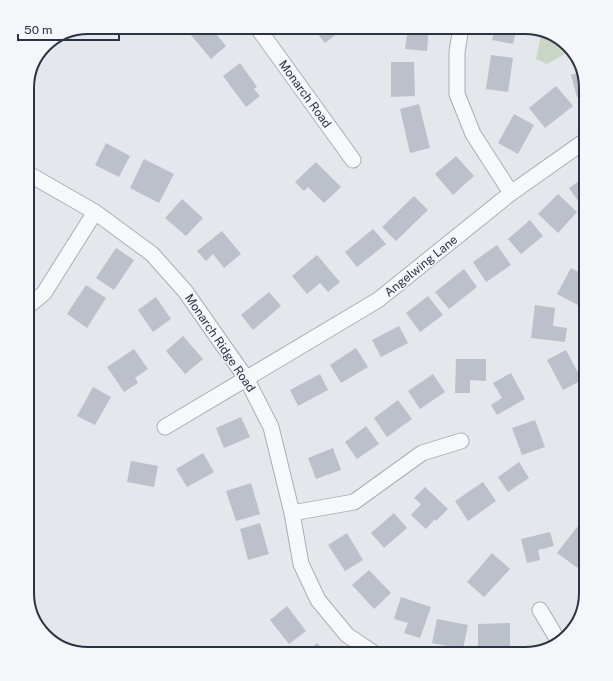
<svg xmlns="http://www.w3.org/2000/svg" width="613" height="681" font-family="'Public Sans',sans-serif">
<rect width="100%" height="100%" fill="#e4e7ec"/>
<path fill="#c9d6c5" d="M542 31 552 33 572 50 547 64 536 59Z"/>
<path fill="#bbc0ca" d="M186 27H211L226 46 211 59 185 28Z
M312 27H341L343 29 325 43Z
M408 27H429L427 51 405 49Z
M495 27H517L513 44 492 40Z
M491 55 513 58 508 92 486 89Z
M391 62H414L415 96 391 97Z
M240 63 257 87 254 89 260 96 246 107 223 76Z
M580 72 586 88V95L577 97 571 75Z
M556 86 573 106 545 128 529 108Z
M419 104 430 148 410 153 400 109Z
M514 114 534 125 518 154 498 143Z
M106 143 130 156 119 177 95 165Z
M456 156 474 176 453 195 435 174Z
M144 159 174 174 159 203 130 188Z
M316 162 341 187 324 203 308 187 304 191 295 182Z
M586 176V206L583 208 569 188Z
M558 194 577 212 558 233 538 214Z
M414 196 428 210 396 241 382 227Z
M182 199 203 218 186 236 165 218Z
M530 220 543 236 521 254 508 239Z
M373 229 386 244 357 267 345 252Z
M222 231 241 254 224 268 213 254 206 261 197 251Z
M497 245 511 265 486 282 473 262Z
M116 248 134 260 114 290 96 278Z
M317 255 340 282 328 292 320 283 307 294 292 276Z
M571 268 586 276V289L578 305 557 294Z
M464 269 477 287 449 309 435 292Z
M86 285 106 298 87 328 67 314Z
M269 292 281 306 253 330 241 315Z
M428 296 443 315 420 332 406 313Z
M156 297 171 319 153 332 138 310Z
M535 305 555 308 553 326 567 328 565 342 531 338Z
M399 326 408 343 381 357 372 340Z
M183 336 203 359 185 374 166 351Z
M356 348 368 367 341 383 330 365Z
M134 349 148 369 135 378 138 383 124 392 107 367Z
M566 350 582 380 563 390 547 360Z
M456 359H486V381L470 380V393H455Z
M511 373 525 399 497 415 491 405 502 398 493 383Z
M320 374 328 390 298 406 290 390Z
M433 374 445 392 420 409 408 391Z
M93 387 111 397 95 425 77 416Z
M398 400 412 419 387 437 374 418Z
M241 417 250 437 224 448 216 428Z
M535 420 545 447 522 455 512 428Z
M366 426 379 444 357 459 345 442Z
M333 448 341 470 316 479 308 458Z
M203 453 214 472 187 487 176 469Z
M131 461 158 466 154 487 127 482Z
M519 462 529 478 508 492 498 477Z
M483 482 496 501 468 521 455 501Z
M251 483 260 514 236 521 226 491Z
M425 487 448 509 436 521 435 519 426 529 411 515 421 504 414 498Z
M394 513 407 528 384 548 371 533Z
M260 523 269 554 248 560 240 529Z
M577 527 586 534V565L582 571 557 553Z
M550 532 554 546 538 550 540 560 527 563 521 539Z
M347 533 363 560 345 571 328 545Z
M492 553 510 569 484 597 467 582Z
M369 570 391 593 374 609 352 585Z
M401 597 431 607 420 638 404 633 408 623 394 619Z
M287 606 306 631 289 644 270 620Z
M437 619 468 625 463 649 432 643Z
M510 623V647L478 648V624Z
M317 643 328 654H306Z"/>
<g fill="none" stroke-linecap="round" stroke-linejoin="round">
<g stroke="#a9aeb7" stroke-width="17">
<path id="street" d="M257 27 353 160
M461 27 457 52V94L473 134 511 193
M27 173 95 212 152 254 185 291 246 378 271 427 292 513 301 564 318 600 347 635 375 654
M27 307 44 293 95 212
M165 427 378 300 511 193 586 140
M292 513 354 502 422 453 461 441
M540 610 559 642"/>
</g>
<use href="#street" stroke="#f7f8fa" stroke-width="15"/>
</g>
<g text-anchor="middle" stroke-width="3" stroke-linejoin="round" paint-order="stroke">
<g font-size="12" fill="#2b3445" stroke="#f4f6f9">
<text transform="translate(305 94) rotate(54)" y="4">Monarch Road</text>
<text transform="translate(421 266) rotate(-39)" y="4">Angelwing Lane</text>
<text transform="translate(220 343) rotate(56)" y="4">Monarch Ridge Road</text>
</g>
</g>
<path d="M0 0H613V681H0ZM88 34H525A54 54 0 0 1 579 88V593A54 54 0 0 1 525 647H88A54 54 0 0 1 34 593V88A54 54 0 0 1 88 34Z" fill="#f4f6f9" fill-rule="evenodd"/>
<path fill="none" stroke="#2b3445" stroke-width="2" d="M88 34H525A54 54 0 0 1 579 88V593A54 54 0 0 1 525 647H88A54 54 0 0 1 34 593V88A54 54 0 0 1 88 34Z"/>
<path d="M18 34v6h101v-6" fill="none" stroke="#2b3445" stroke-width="2"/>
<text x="24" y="34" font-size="12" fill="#2b3445" stroke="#f4f6f9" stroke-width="3" paint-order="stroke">50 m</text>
</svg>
